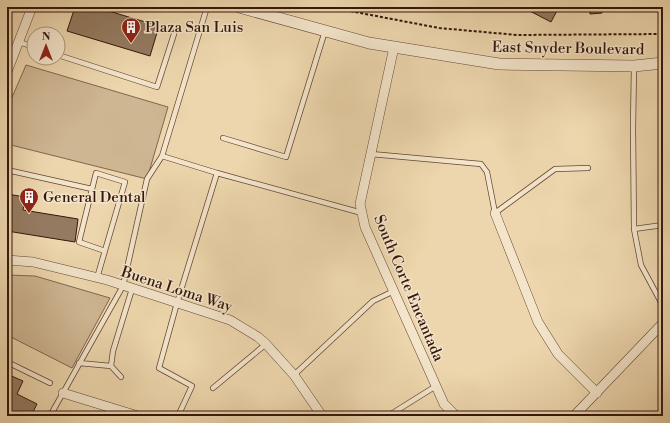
<svg xmlns="http://www.w3.org/2000/svg" width="670" height="423" font-family="'Libre Bodoni',serif">
<rect width="100%" height="100%" fill="#edd6ad"/>
<filter id="stains"><feTurbulence type="fractalNoise" baseFrequency=".005" numOctaves="4"/><feColorMatrix values="0 0 0 0 .2 0 0 0 0 .09 0 0 0 0 .02 0 0 0 .5 -.17"/></filter>
<radialGradient id="worn" r=".72"><stop offset=".6" stop-color="#630" stop-opacity="0"/><stop offset="1" stop-color="#630" stop-opacity=".3"/></radialGradient>
<path fill="#ceb692" stroke="#81664f" d="M26 65 168 107 147 179 7 144V109Z
M7 275 35 276 110 298 72 368 7 335Z"/>
<path fill="#947a60" stroke="#34170c" d="M75 7H95L159 26 150 56 67 31Z
M525 7H559L551 22 524 8Z
M574 7H602V13L590 14V9L574 11Z
M7 194 25 197 23 210 78 219 75 242 7 231Z
M7 374 23 381 17 394 37 404 31 416H7Z"/>
<g fill="none" stroke-linecap="round" stroke-linejoin="round">
<g stroke="#624734" stroke-width="6">
<path id="service" d="M19 42 34 47
M58 55 157 87 174 34
M634 66 633 128 634 229 641 265 663 306
M223 138 286 157 325 31
M371 154 481 164 487 172 495 213 555 169 588 168
M162 156 217 173 362 213
M7 170 92 189
M634 229 663 225
M97 278 125 182 96 173 79 242 105 251
M7 362 50 383
M79 363 111 366
M294 375 373 301 394 291
M121 377 111 366 113 351 132 289
M213 388 266 344
M50 416 123 286 147 179 162 156 207 7
M178 416 192 386 159 368 177 303 217 173
M388 416 436 386"/>
</g>
<g stroke="#624734" stroke-width="10">
<path id="minor" d="M394 47 360 204 365 227 436 386 444 404 456 416
M7 72 32 7
M495 213 538 322 558 354 597 393
M7 260 33 262 107 280 230 320 258 337 266 344 294 375 322 416
M63 393 138 416
M574 416 663 323"/>
</g>
<g stroke="#624734" stroke-width="12">
<path id="tertiary" d="M239 7 369 43 499 64 634 66 663 63"/>
</g>
<path stroke="#34170c" stroke-width="2" stroke-dasharray="3 2" stroke-linecap="butt" d="M336 7 350 11 439 28 517 35 663 34"/>
<use href="#service" stroke="#f3e4ca" stroke-width="4.5"/>
<use href="#minor" stroke="#f3e4ca" stroke-width="9"/>
<use href="#tertiary" stroke="#f3e4ca" stroke-width="11"/>
</g>
<defs>
<g id="building-pin" transform="scale(1)"><path d="M0 17L-7.5 6A9.5 9.5 0 1 1 7.5 6Z" fill="#8f2418" stroke="#f3e4ca"/><path d="M-4-6H4V6H1V3H-1V6H-4ZM-2.5-4.3h1.7v1.8h-1.7ZM.8-4.3h1.7v1.8H.8ZM-2.5-1h1.7V.8h-1.7ZM.8-1h1.7V.8H.8Z" fill="#fff"/></g>
</defs>
<g fill-rule="evenodd">
<use href="#building-pin" x="131" y="27"/>
<use href="#building-pin" x="29" y="197"/>
</g>
<g text-anchor="middle" stroke-width="3" stroke-linejoin="round" paint-order="stroke">
<g font-size="15" fill="#34170c" stroke="#f3e4ca" text-anchor="start">
<text x="145" y="32">Plaza San Luis</text>
<text x="43" y="202">General Dental</text>
</g>
<g font-size="15" fill="#34170c" stroke="#f3e4ca">
<text transform="translate(568 48) rotate(1)" y="5">East Snyder Boulevard</text>
<text transform="translate(409 288) rotate(67)" y="5">South Corte Encantada</text>
<text transform="translate(177 289) rotate(18)" y="5">Buena Loma Way</text>
</g>
</g>
<rect width="670" height="423" fill="none" stroke="#edd6ad" stroke-width="24"/>
<rect x="8" y="8" width="654" height="407" fill="none" stroke="#34170c" stroke-width="2"/>
<rect x="12" y="12" width="646" height="399" fill="none" stroke="#34170c"/>
<g transform="translate(46 46)"><circle r="19" fill="#f3e4ca" stroke="#a7927e"/>
<path d="M0-3L7 15L0 10L-7 15Z" fill="#8f2418"/>
<text y="-6" font-size="11" font-weight="bold" text-anchor="middle" fill="#34170c">N</text>
</g>
<rect width="100%" height="100%" filter="url(#stains)"/>
<rect width="100%" height="100%" fill="url(#worn)"/>
</svg>
